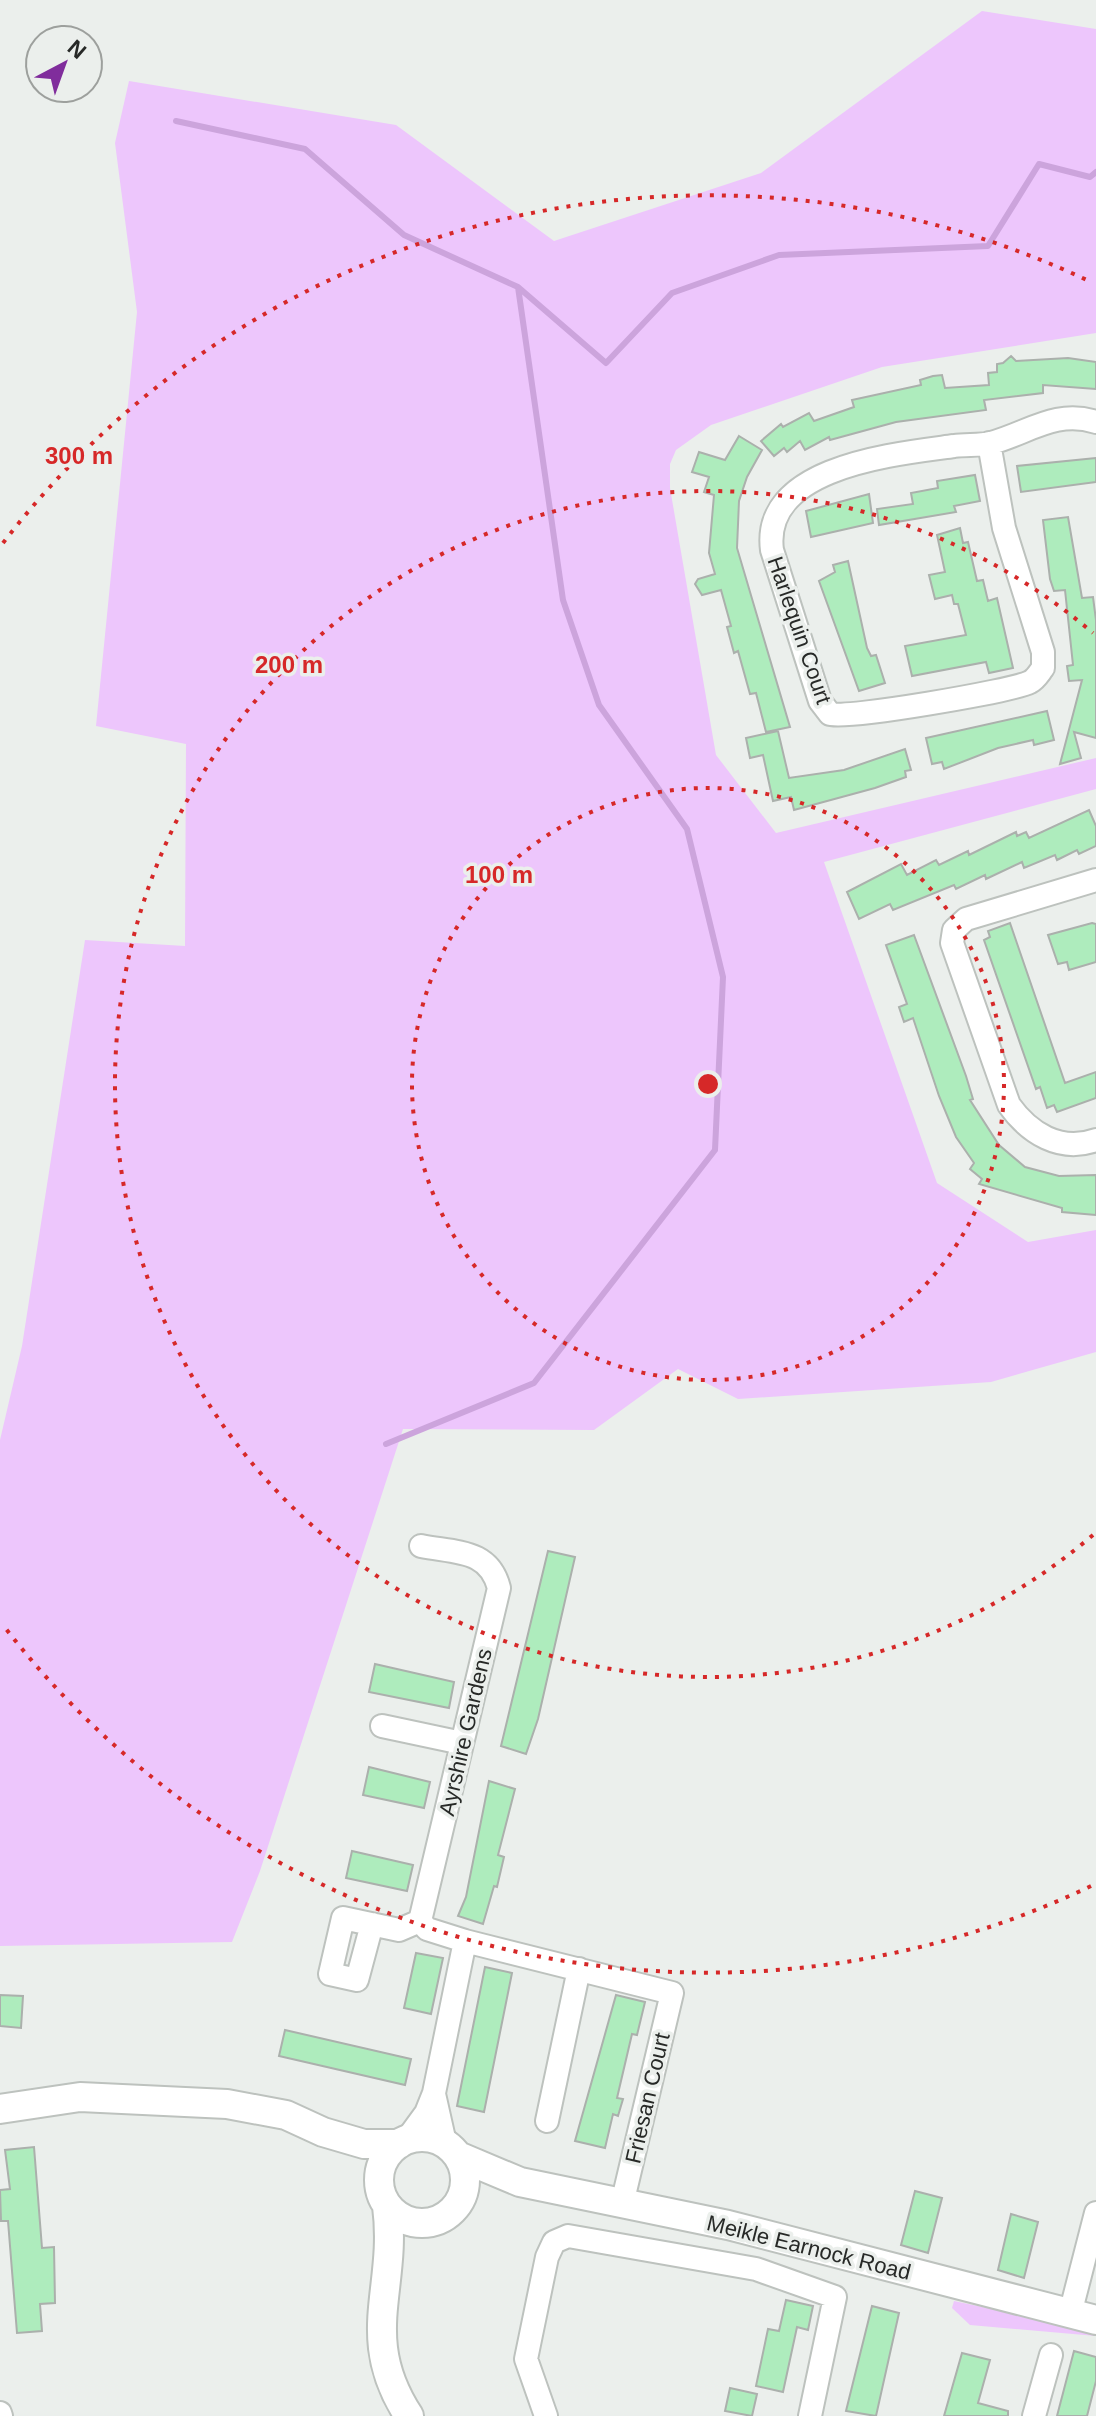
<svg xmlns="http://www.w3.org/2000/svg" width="1096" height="2416" font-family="Arial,sans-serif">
<rect width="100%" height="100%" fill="#ebefec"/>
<path fill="#edc6fc" d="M982 11 1096 29V333L882 367 711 425 676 450 670 464V488L716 755 776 833 1096 758V789L824 862 937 1183 1028 1242 1096 1230V1352L991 1382 738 1399 678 1369 594 1430 403 1429 260 1871 232 1942 0 1946V1440L22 1346 85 940 185 946 186 744 96 726 137 312 115 143 129 81 396 125 554 241 761 173Z
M954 2301 1096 2331V2336L970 2325 952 2308Z"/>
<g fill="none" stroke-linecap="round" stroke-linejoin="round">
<path stroke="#cca4dc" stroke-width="6" d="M176 121 305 149 404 235 518 287
M386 1444 534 1383 715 1150 723 977 687 829 599 705 563 600 518 287 606 363 672 293 779 255 988 246 1039 164 1090 177 1096 172"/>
</g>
<path fill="#aeecbd" stroke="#abb0ac" stroke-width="2" d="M1011 356 1016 361 1068 358 1096 362V389L1043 385V393L984 400 986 410 896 422 830 440 829 437 805 450 800 441 787 452 784 448 774 456 761 441 781 424 783 427 809 413 814 421 854 407 852 400 921 385 920 380 933 376 942 375 945 388 989 385 988 373 997 372V364L1003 363Z
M739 436 762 450 747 477 739 501 737 548 790 727 766 732 756 693 750 694 738 651 734 653 727 627 731 626 721 590 702 595 695 584 698 579 715 574 709 553 714 495 704 492 709 477 692 472 699 452 725 460Z
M1096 458V482L1021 492 1017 466Z
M975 475 980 501 954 506 956 512 879 525 877 509 913 504 911 493 938 488 937 481Z
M869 494 873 523 811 537 806 511Z
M1068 517 1082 598 1093 597 1096 620V738L1074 732 1081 758 1060 764 1082 680 1069 681 1067 666 1073 665 1065 590 1054 591 1050 579 1043 520Z
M960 528 963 543 968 542 977 581 983 580 988 601 997 598 1013 668 989 673 986 662 912 676 905 646 966 635 958 604H954L952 595 935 599 929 575 945 572 937 535Z
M848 561 867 648 871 656 876 655 885 683 859 691 819 581 835 572 833 565Z
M1047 711 1054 740 1034 745 1033 740 998 748 944 769 942 762 932 764 926 738Z
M778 731 789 778 844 770 905 749 911 770 905 771 906 777 875 788 794 810 791 797 773 801 763 755 750 758 746 738Z
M1089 810 1096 826V846L1079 854 1077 850 1057 860 1055 855 1024 868 1022 862 986 879 985 875 956 889 954 885 893 910 890 904 859 919 847 892 901 864 907 875 936 860 939 865 968 851 969 855 1016 832 1017 836 1026 832 1029 838Z
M1010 923 1065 1083 1096 1072V1098L1057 1112 1054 1105 1047 1108 1040 1087 1036 1089 984 940 990 937 988 931Z
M1092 923 1096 924V962L1069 970 1067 962 1058 964 1048 935Z
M914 935 966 1076 973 1099 970 1100 999 1145 1025 1167 1059 1176 1096 1175V1215L1062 1212V1208L979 1184 982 1179 970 1169 974 1163 956 1137 939 1096 913 1018 904 1022 899 1007 907 1004 886 945Z
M548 1551 575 1557 538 1719 526 1754 501 1746Z
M375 1664 454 1682 449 1708 369 1692Z
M369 1767 430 1782 424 1808 363 1795Z
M489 1781 515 1789 498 1855 504 1857 497 1887 494 1886 483 1924 458 1916 466 1897Z
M352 1851 413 1865 407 1891 346 1878Z
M416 1953 443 1958 431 2014 404 2008Z
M485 1967 512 1973 484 2112 457 2106Z
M0 1995 23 1996 21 2028 0 2026Z
M616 1995 645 2002 637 2035 632 2034 617 2098 623 2099 618 2116 613 2114 605 2148 575 2141Z
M285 2030 411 2059 405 2085 279 2056Z
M34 2147 42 2248 54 2247 55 2303 40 2304 42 2331 17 2333 8 2221H1L0 2190 10 2189 5 2150Z
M915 2191 942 2198 928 2253 901 2245Z
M1011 2214 1038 2222 1024 2278 998 2270Z
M786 2300 813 2306 808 2330 797 2327 783 2392 756 2386 768 2329 779 2331Z
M872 2306 899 2313 876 2416 846 2411Z
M1074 2351 1096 2357V2381L1087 2416H1057Z
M962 2353 990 2360 978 2403 1008 2411V2416H944Z
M730 2388 757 2394 752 2416 725 2411Z"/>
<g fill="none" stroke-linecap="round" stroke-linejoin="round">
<g stroke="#bdc2be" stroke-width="26">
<path id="minor" d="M989 443 1004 528 1043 652V668C1039 673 1036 679 1030 682 1013 691 842 720 830 714L820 701 772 550C761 466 896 454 954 446 966 444 979 446 991 443 1028 433 1056 409 1096 422
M1096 880 966 919 954 930 952 943 1009 1105C1029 1133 1060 1153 1096 1140
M421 1546C456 1553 489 1549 499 1588L420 1921 427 1929 465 1941 672 1993 622 2204
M382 1726 462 1743
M372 1924 357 1980 330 1974 343 1918 399 1930 420 1921
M434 2094 445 2143
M547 2121 579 1969
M407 2139 426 2113 434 2093 465 1941
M1070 2314 1096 2213
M0 2413 1 2416
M546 2416 526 2359 547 2257 554 2242 568 2236 756 2269 835 2297 810 2416
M1034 2416 1051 2355"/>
</g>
<g stroke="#bdc2be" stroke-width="32">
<path id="tertiary" d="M0 2109 80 2097 227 2104 286 2115 323 2132 364 2144H399
M379 2180a43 43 0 1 1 86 0a43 43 0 1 1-86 0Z
M458 2156 520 2182 728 2225 1096 2320
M387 2206C398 2289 357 2336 409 2416"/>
</g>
<use href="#minor" stroke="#fff" stroke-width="22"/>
<use href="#tertiary" stroke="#fff" stroke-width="28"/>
</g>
<g fill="none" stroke="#d62828" stroke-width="4" stroke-dasharray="4 8">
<circle cx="708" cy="1084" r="296"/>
<path d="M1093 1535A593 593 0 1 1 1093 633"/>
<path d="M1091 1886A889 889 0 0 1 3 1625M3 543A889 889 0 0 1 1091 282"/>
</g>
<g text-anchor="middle" stroke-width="7" stroke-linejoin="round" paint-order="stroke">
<g font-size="22" fill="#272927" stroke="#ebefec">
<text transform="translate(800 630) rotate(71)" y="8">Harlequin Court</text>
<text transform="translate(465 1732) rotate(-77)" y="8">Ayrshire Gardens</text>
<text transform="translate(647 2098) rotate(-77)" y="8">Friesan Court</text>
<text transform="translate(809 2247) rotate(14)" y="8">Meikle Earnock Road</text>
</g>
</g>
<circle cx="708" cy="1084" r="12" fill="#d62828" stroke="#ebefec" stroke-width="4"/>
<g font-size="24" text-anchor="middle" font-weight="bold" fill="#d62828" stroke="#ebefec" stroke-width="7" stroke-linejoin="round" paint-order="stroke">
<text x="79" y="464">300 m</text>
<text x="289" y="673">200 m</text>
<text x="499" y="883">100 m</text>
</g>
<g transform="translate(64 64) rotate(41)"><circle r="38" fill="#ebefec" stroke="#9da09d" stroke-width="2"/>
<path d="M0-6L14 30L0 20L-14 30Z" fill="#802d9c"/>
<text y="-12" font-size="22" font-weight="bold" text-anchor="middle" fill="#272927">N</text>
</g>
</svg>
